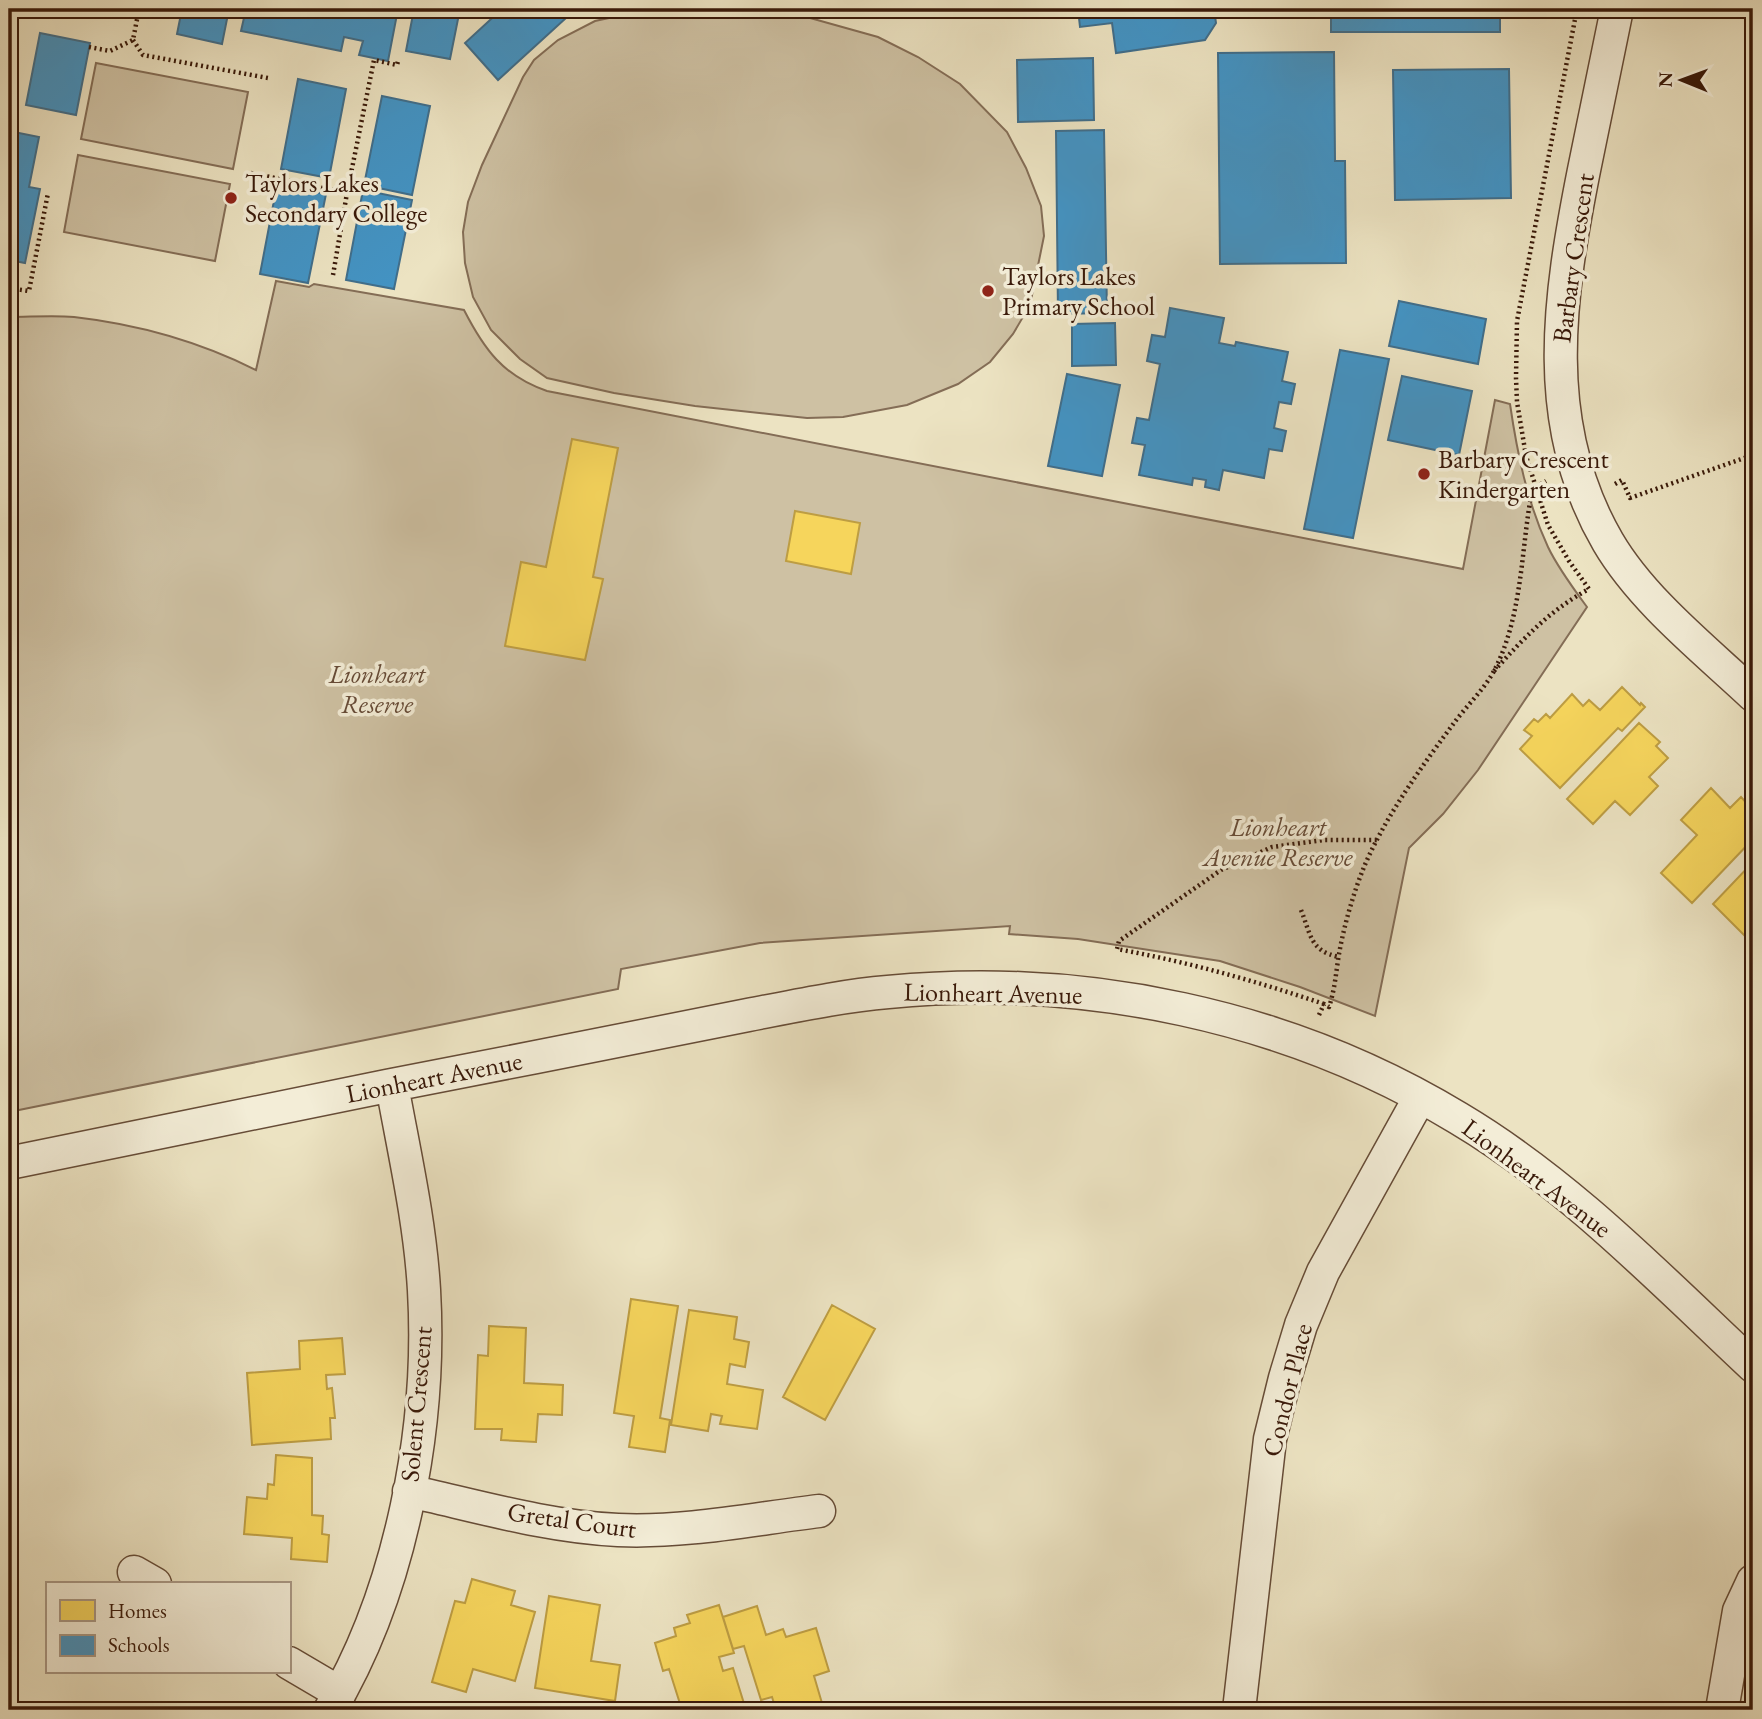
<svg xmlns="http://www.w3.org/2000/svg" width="1762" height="1719" font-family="'EB Garamond',serif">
<rect width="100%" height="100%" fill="#ece3c2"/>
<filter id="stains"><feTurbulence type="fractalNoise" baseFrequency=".00286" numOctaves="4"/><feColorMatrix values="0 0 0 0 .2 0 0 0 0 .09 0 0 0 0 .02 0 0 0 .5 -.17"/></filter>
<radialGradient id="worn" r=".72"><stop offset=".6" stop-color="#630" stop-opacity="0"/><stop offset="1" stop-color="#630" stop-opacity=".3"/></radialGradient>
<path fill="#cec1a3" stroke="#846d56" stroke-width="2" d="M651 9H778L878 37 918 57 960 84 1007 132 1026 168 1041 206 1044 236 1030 305 1013 334 990 362 958 384 907 405 843 417 807 418 695 406 614 393 547 378 520 359 491 330 473 297 465 263 463 232 468 202 482 165 523 77 534 60 558 40 595 21Z
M96 63 248 92 233 169 81 139Z
M78 155 230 184 215 261 64 232Z
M276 281 309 287 314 284 464 310C484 349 503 376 547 391L1463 569 1495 400 1510 404C1517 452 1527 502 1548 547 1558 568 1573 588 1587 607L1478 770 1443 814 1409 848 1375 1016 1300 987 1220 961 1078 939 1009 934 1010 926 760 943 621 969 618 989 9 1112V317C30 317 53 315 74 317 136 324 200 342 256 370Z"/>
<path fill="#f6d55c" stroke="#bd9d43" stroke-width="2" d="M572 439 618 448 593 577 603 579 585 660 505 646 521 562 546 567Z
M795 511 860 523 851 574 786 561Z
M1622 687 1640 705 1641 703 1645 707 1622 731 1618 728 1560 788 1520 749 1532 736 1524 730 1534 719 1538 722 1546 714 1550 718 1572 694 1583 706 1589 700 1600 710Z
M1639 723 1660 742 1656 746 1668 758 1649 777 1658 786 1630 815 1615 801 1593 824 1567 799Z
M1711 788 1730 808 1741 797 1753 810V839L1692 903 1661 873 1697 835 1681 820Z
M1753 862V944L1713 904Z
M631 1299 678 1306 660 1418 670 1420 665 1452 629 1447 634 1416 614 1413Z
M832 1305 875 1329 825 1420 783 1397Z
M689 1310 737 1317 734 1339 749 1342 745 1367 730 1364 727 1384 763 1390 757 1429 720 1424 722 1416 711 1414 708 1431 671 1425Z
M489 1326 526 1328 524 1383 563 1385 562 1415 538 1414 536 1442 501 1440 502 1429H475L478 1355 488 1356Z
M342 1338 345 1374 326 1375 327 1389 332 1388 335 1418H330L331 1439 252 1445 247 1373 300 1369 299 1341Z
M276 1455 312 1458V1515L323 1516 322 1534 329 1535 327 1562 291 1559 292 1538 244 1534 247 1497 267 1499 268 1484 274 1485Z
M472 1579 515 1591 511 1605 535 1612 515 1681 473 1669 466 1692 432 1682 455 1601 465 1603Z
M549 1596 600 1605 591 1661 620 1665 615 1701 535 1688Z
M719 1605 734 1653 719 1657 723 1671 733 1668 746 1710H682L669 1669 663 1671 655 1643 676 1636 674 1628 690 1623 687 1615Z
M757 1606 766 1635 783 1629 786 1637 816 1628 829 1671 814 1676 824 1710H776L772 1697 761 1700 744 1646 733 1649 723 1617Z"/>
<path fill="#4393c3" stroke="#406e8b" stroke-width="2" d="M182 9H229L222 44 177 34Z
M246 9H398L388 61 359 55 363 41 344 37 341 51 241 31Z
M414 9H460L450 59 406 51Z
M502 9H557L566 18 498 80 465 43Z
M1078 9H1214L1216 23 1205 40 1116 53 1112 23 1080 27Z
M1331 9H1500V32H1331Z
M40 33 90 43 76 115 26 105Z
M1334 52 1335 161H1345L1346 263 1220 264 1218 53Z
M1093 58 1094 120 1018 122 1017 60Z
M1509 69 1511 198 1395 200 1393 70Z
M298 79 346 89 329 178 281 169Z
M382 96 430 106 412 195 364 185Z
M1104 130 1107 313 1058 314 1056 131Z
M9 131 39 137 29 187 40 189 25 263 9 260Z
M277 185 326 194 308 283 260 274Z
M363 190 412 200 394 289 346 280Z
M1399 301 1486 319 1478 364 1389 346Z
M1170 308 1224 318 1219 343 1235 346 1236 342 1288 352 1282 381 1295 384 1291 404 1279 402 1274 428 1286 431 1282 451 1269 449 1264 478 1223 470 1219 490 1205 487 1206 480 1193 478 1192 485 1139 475 1145 445 1132 443 1137 418 1149 420 1160 364 1147 361 1152 335 1165 337Z
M1115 323 1116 365 1072 366V324Z
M1340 350 1389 359 1353 538 1304 529Z
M1067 374 1120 385 1102 476 1048 466Z
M1402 376 1472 391 1459 455 1388 440Z"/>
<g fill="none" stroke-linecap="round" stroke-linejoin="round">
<g stroke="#664c37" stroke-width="35">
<path id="minor" d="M1617 9C1606 63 1595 116 1584 170 1559 296 1539 424 1608 542 1642 600 1704 649 1753 695
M9 1163C135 1138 261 1111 387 1086 437 1076 486 1067 536 1057 606 1043 677 1029 748 1015 795 1006 841 996 888 992 1084 973 1288 1015 1458 1118 1569 1184 1659 1278 1753 1366
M409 1491C477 1506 548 1527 618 1530 685 1533 753 1519 819 1511
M134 1572 155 1584
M289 1663 340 1693
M330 1710C401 1591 432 1428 424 1290 420 1221 404 1152 392 1085
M1239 1710 1270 1439 1285 1378 1301 1325 1323 1272 1420 1097
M1722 1710 1739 1611 1753 1581"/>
</g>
<path stroke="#391909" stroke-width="4.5" stroke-dasharray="2 3.5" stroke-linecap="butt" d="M133 40 143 55 268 78
M89 47 110 51 133 40 139 9
M251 173 347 193 374 60 397 65 398 61
M333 275 347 193
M9 288 29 291 48 193
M1615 484 1622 480 1630 498 1753 455
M1494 671C1525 637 1549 611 1589 589L1569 561 1548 525 1526 456 1517 402 1516 378 1517 321 1577 9
M1301 910C1311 935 1310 951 1339 957
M1324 1004C1256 981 1188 962 1117 949L1119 941 1221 870 1272 847 1324 840H1378
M1319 1015 1324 1004 1329 1007C1335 989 1336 972 1339 954 1344 926 1353 894 1364 867 1385 817 1422 766 1454 723 1467 705 1486 688 1496 667 1522 614 1521 553 1531 496L1536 487 1546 481"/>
<use href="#minor" stroke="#f3edd7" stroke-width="32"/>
</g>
<g fill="#8f2418" stroke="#f3edd7" stroke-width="2.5">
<circle cx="231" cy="198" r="7"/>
<circle cx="988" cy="291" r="7"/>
<circle cx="1424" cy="474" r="7"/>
</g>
<g text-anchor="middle" stroke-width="7" stroke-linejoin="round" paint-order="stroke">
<g font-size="26" fill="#391909" stroke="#f3edd7" text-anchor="start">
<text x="245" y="192">Taylors Lakes<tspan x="245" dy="30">Secondary College</tspan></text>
<text x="1002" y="285">Taylors Lakes<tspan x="1002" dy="30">Primary School</tspan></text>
<text x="1438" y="468">Barbary Crescent<tspan x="1438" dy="30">Kindergarten</tspan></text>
</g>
<g font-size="26" fill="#391909" stroke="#f3edd7">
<text transform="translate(1573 258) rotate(-82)" y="9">Barbary Crescent</text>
<text transform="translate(993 993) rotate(1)" y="9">Lionheart Avenue</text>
<text transform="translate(434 1077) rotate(-11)" y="9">Lionheart Avenue</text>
<text transform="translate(1537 1178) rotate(37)" y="9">Lionheart Avenue</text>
<text transform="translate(1287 1390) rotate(-76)" y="9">Condor Place</text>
<text transform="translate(416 1404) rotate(-85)" y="9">Solent Crescent</text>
<text transform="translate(572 1520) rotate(8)" y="9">Gretal Court</text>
</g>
<g font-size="26" font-style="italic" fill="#664b37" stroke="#f3edd7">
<text x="377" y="683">Lionheart<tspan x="377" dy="30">Reserve</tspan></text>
<text x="1278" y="836">Lionheart<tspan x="1278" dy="30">Avenue Reserve</tspan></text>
</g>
</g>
<rect width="1762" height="1719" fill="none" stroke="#ece3c2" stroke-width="35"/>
<rect x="10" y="10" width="1741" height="1698" fill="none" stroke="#391909" stroke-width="3.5"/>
<rect x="18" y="18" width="1727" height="1684" fill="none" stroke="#391909" stroke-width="2"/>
<rect x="46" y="1582" width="245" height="91" fill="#f3edd7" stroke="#a99885" stroke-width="2"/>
<rect x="60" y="1600" width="35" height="21" fill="#f6d55c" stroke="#a99885" stroke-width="2"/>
<text x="108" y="1618" font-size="21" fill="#391909">Homes</text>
<rect x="60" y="1635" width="35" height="21" fill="#4393c3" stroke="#a99885" stroke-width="2"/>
<text x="108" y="1652" font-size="21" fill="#391909">Schools</text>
<g transform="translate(1682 80) rotate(271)" stroke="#f3edd7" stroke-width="5" paint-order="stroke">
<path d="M0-5L12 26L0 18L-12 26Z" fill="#391909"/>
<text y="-10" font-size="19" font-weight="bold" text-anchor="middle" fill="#391909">N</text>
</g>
<rect width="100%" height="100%" filter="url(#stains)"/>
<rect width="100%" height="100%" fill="url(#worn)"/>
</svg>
